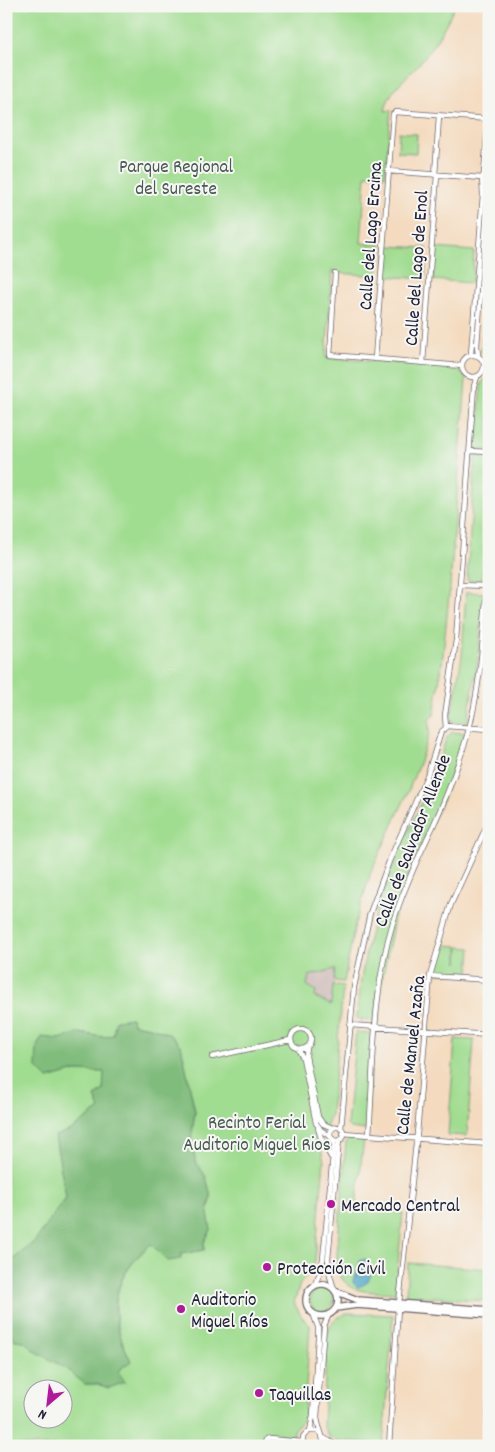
<svg xmlns="http://www.w3.org/2000/svg" width="495" height="1452" font-family="Dekko,sans-serif">
<rect width="100%" height="100%" fill="#f6f6f2"/>
<filter id="ink" filterUnits="userSpaceOnUse"><feTurbulence type="fractalNoise" baseFrequency=".02" numOctaves="2"/><feDisplacementMap in="SourceGraphic" scale="10" xChannelSelector="R" yChannelSelector="G"/><feConvolveMatrix kernelMatrix="1 2 1 2 8 2 1 2 1" color-interpolation-filters="sRGB"/></filter>
<filter id="wash" filterUnits="userSpaceOnUse"><feTurbulence type="fractalNoise" baseFrequency=".0096" numOctaves="4" result="noise"/><feDisplacementMap in="SourceGraphic" scale="20" xChannelSelector="R" yChannelSelector="G"/><feGaussianBlur stdDeviation="1.12" result="paint"/><feColorMatrix in="noise" values="0 0 0 0 0 0 0 0 0 0 0 0 0 0 0 0 0 1.4 0 .05"/><feComposite in="paint" operator="in"/></filter>
<g filter="url(#wash)">
<rect width="100%" height="100%" fill="#f4dbbf"/>
<path fill="#f6d2c3" d="M330 1141 342 1142 331 1267 319 1265Z"/>
<path fill="#d1bfbd" d="M336 969 331 1005 315 997 307 986 309 976Z"/>
<path fill="#a1dd91" stroke="#628066" fill-rule="evenodd" d="M6 6H455C444 29 431 51 414 69 402 82 388 92 385 111L391 110 385 176 366 175 361 243 381 245 378 276 339 273 333 270 332 272 326 358 456 367 466 379 450 586 442 663 434 715 429 720V734L420 761 408 792 371 872 355 924 344 982 334 981 335 969 309 976 307 985 316 991 315 997 331 1005 333 985 343 987 331 1114 320 1145 324 1161 315 1260 312 1271 300 1284 294 1303 302 1317 310 1325 304 1419 294 1429V1436L266 1434 261 1438 258 1446H6V1332L9 1331 15 1340 24 1341 32 1349 65 1368 85 1384H97L109 1388 124 1382 117 1371 131 1361C107 1313 110 1280 151 1244L180 1254 204 1250V1242L211 1230 208 1214 211 1197 206 1177 196 1162 191 1141 195 1112 181 1045 169 1034 150 1027 133 1024 131 1018 124 1019 113 1035 103 1037 79 1033 59 1039 48 1079 76 1071 105 1072 103 1090 95 1097 100 1109 71 1130 55 1136 66 1197 36 1240 6 1266ZM32 1390H62V1420H32Z
M399 132 417 134 416 153 398 152Z
M387 246 427 248 425 279 385 276Z
M435 248 474 251 472 283 433 280Z
M486 287H489V361L481 352Z
M489 374V450L478 449 476 446 481 384Z
M477 455 489 456V481L482 581 467 580 475 457Z
M466 592 484 593 478 661 467 723H456L452 721 451 717 462 656Z
M452 732 465 733 443 799 412 865 397 905 374 1021 357 1019C360 969 372 917 391 870 409 826 433 785 446 739Z
M444 945 458 946V963L459 947 471 948 469 973H437Z
M356 1032 373 1034 366 1130 350 1128 347 1125Z
M455 1039 474 1040 467 1136 448 1135Z
M349 1139H364L356 1208 403 1213 395 1293C370 1291 346 1296 336 1267L346 1142Z
M408 1263 489 1269V1301L406 1295Z
M310 1300a12 12 0 1 1 24 0a12 12 0 1 1-24 0Z
M348 1313 393 1315 383 1444 335 1440 329 1437 323 1427 327 1333C332 1322 336 1317 348 1313Z"/>
<path fill="#80bc7b" stroke="#516f5b" d="M132 1018 133 1024 150 1027 169 1034 181 1045 195 1112 191 1141 196 1162 206 1177 211 1197 208 1214 211 1230 204 1242V1250L181 1254V1259L168 1261 151 1244C109 1280 107 1314 131 1361L118 1371 125 1382 109 1388 97 1384H85L65 1368 32 1349 24 1341 15 1340 9 1331 6 1332V1266L36 1240 66 1197 55 1136 71 1130 100 1109 95 1097 103 1090 104 1072 76 1071 48 1079 36 1067 37 1046 42 1037 59 1039 79 1033 103 1037 113 1035 116 1020Z"/>
<path fill="#4ea9cc" stroke="#386684" d="M366 1259C374 1271 372 1284 357 1287L353 1283V1280L358 1271 360 1261Z"/>
</g>
<g filter="url(#ink)">
<g fill="none" stroke-linecap="round" stroke-linejoin="round">
<g stroke="#6c6369" stroke-width="6">
<path id="minor" d="M388 171 482 178
M484 174 489 109
M435 175 439 116
M335 273 330 355 462 366
M471 354 483 194 482 178 484 174 489 173
M462 366a11 11 0 1 1 22 0a11 11 0 1 1-22 0Z
M478 355 477 346 489 184
M375 359 393 114 396 112 488 119
M423 363 437 175
M470 451 489 452
M460 585 487 586
M485 586 489 536
M446 726 489 729
M430 976 489 980
M350 1025 489 1035
M291 1039a10 10 0 1 1 20 0a10 10 0 1 1-20 0Z
M307 1047 306 1056 318 1117 323 1124 333 1128
M298 1049 303 1058 316 1123 321 1130 330 1136
M212 1057 290 1040
M330 1134a7 7 0 1 1 14 0a7 7 0 1 1-14 0Z
M318 1128 321 1138 331 1157
M341 1129 354 987 370 913 390 859 427 776 441 732 446 728 445 715 456 640 474 386 477 377
M343 1133 489 1144
M369 1135C374 1064 372 991 393 922 404 888 419 856 434 824 447 796 458 766 467 736 481 688 483 636 487 586
M314 1286 320 1273 323 1259 334 1145 333 1139
M334 1289 330 1276 328 1259 339 1140
M399 1303 417 1134 430 976 451 904 489 821
M310 1431 313 1416 318 1338V1327L313 1313
M324 1438 336 1445 345 1446
M263 1446 266 1440 269 1439 302 1442
M303 1446V1437C307 1430 314 1429 321 1433
M323 1446C325 1436 317 1428 317 1416L324 1326 329 1314
M389 1446 398 1308
M486 1446 489 1401"/>
</g>
<g stroke="#6c6369" stroke-width="8">
<path id="major" d="M306 1300a16 16 0 1 1 32 0a16 16 0 1 1-32 0Z
M335 1291 358 1300 489 1310
M336 1308 357 1305 489 1315"/>
</g>
<use href="#minor" stroke="#fff" stroke-width="4.5"/>
<use href="#major" stroke="#fff" stroke-width="5.5"/>
</g>
</g>
<g fill="#b5179e" stroke="#f6f6f2" stroke-width="2">
<circle cx="331" cy="1204" r="5"/>
<circle cx="267" cy="1267" r="5"/>
<circle cx="181" cy="1309" r="5"/>
<circle cx="259" cy="1393" r="5"/>
</g>
<g text-anchor="middle" stroke-width="4" stroke-linejoin="round" paint-order="stroke">
<g font-size="19" fill="#485a55" stroke="#f6f6f2">
<text x="176" y="172">Parque Regional<tspan x="176" dy="22">del Sureste</tspan></text>
<text x="257" y="1128">Recinto Ferial<tspan x="257" dy="22">Auditorio Miguel Rios</tspan></text>
</g>
<g font-size="19" fill="#22223b" stroke="#f6f6f2">
<text transform="translate(369 236) rotate(-86)" y="7">Calle del Lago Ercina</text>
<text transform="translate(415 268) rotate(-86)" y="7">Calle del Lago de Enol</text>
<text transform="translate(411 840) rotate(-69)" y="7">Calle de Salvador Allende</text>
<text transform="translate(409 1055) rotate(-84)" y="7">Calle de Manuel Azaña</text>
</g>
<g font-size="19" fill="#22223b" stroke="#f6f6f2" text-anchor="start">
<text x="341" y="1211">Mercado Central</text>
<text x="277" y="1274">Protección Civil</text>
<text x="191" y="1305">Auditorio<tspan x="191" dy="22">Miguel Ríos</tspan></text>
<text x="269" y="1400">Taquillas</text>
</g>
</g>
<rect width="495" height="1452" fill="none" stroke="#f6f6f2" stroke-width="25"/>
<g transform="translate(48 1404) rotate(208)"><circle r="24" fill="#f6f6f2" stroke="#a1a1a9"/>
<path d="M0-4L9 19L0 12L-9 19Z" fill="#b5179e"/>
<text y="-8" font-size="14" font-weight="bold" text-anchor="middle" fill="#22223b">N</text>
</g>
</svg>
